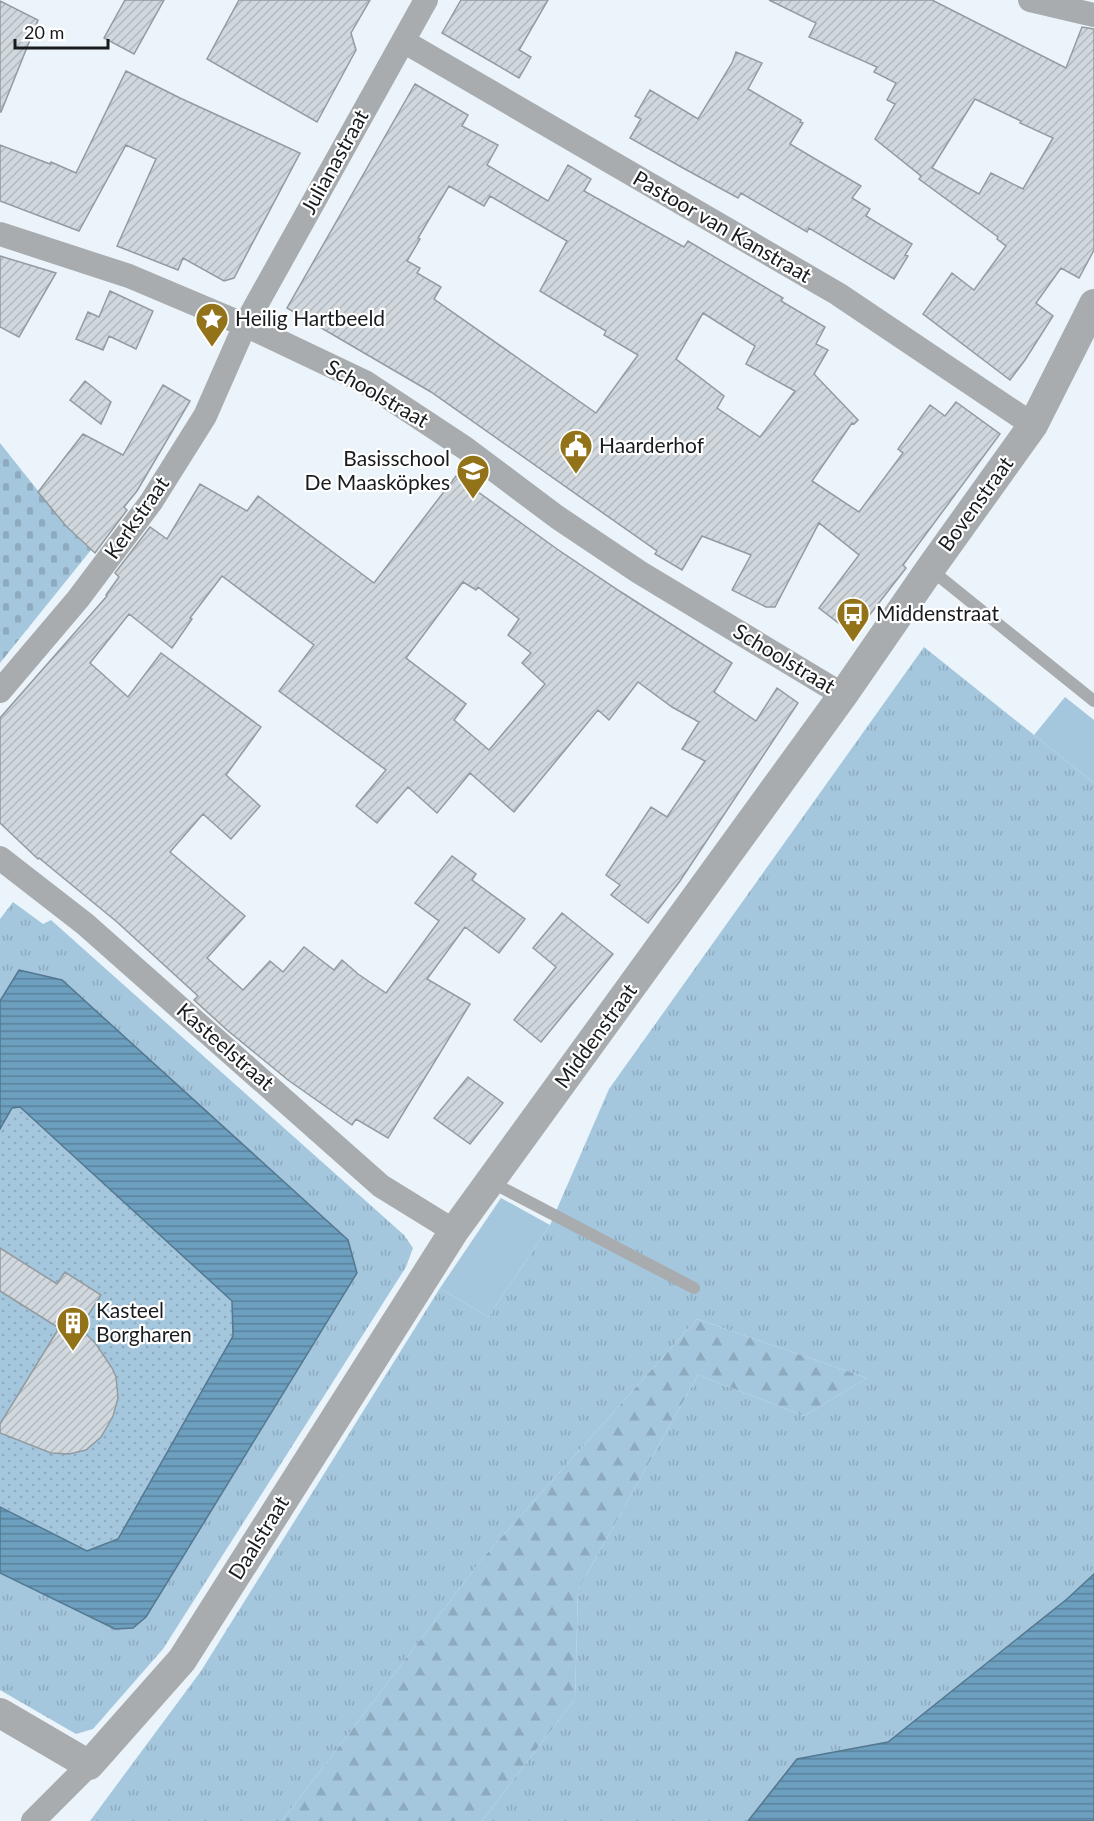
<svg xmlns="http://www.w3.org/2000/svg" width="1094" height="1821" font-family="Lato,sans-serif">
<defs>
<pattern id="grass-tufts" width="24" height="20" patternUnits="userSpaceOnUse" patternTransform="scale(1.5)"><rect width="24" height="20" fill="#a4c7de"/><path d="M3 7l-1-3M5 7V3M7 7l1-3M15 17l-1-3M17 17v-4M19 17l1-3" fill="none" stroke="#8daabe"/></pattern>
<pattern id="forest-firs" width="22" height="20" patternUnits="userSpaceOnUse" patternTransform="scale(1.5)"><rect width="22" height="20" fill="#a4c7de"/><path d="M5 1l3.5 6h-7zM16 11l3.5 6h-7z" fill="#8daabe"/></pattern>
<pattern id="cemetery-stones" width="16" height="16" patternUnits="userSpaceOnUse" patternTransform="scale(1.5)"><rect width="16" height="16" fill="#a4c7de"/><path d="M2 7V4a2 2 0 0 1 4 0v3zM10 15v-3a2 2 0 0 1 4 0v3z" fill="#8daabe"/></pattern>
<pattern id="garden-dots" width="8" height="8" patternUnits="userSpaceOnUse" patternTransform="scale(1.5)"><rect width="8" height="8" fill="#a4c7de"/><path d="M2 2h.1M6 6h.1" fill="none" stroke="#8daabe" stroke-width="1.8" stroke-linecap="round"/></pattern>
<pattern id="water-rules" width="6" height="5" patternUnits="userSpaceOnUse" patternTransform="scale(1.5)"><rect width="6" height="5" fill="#6d9fbf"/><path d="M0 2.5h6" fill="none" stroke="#59819b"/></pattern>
<pattern id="building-hatch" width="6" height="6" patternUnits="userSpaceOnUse" patternTransform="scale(1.5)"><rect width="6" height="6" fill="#d0d8de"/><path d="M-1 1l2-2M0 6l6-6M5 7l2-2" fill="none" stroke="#b2b9be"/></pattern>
</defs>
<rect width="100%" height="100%" fill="#ebf4fa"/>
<path fill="url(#grass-tufts)" d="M924 647 1094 783V1574L1067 1599 888 1742 797 1760 748 1821H482L575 1699 578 1590 698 1375 804 1416 867 1378 697 1319 482 1559 282 1821H90L201 1671 440 1288 488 1317 550 1225 609 1089Z
M13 902 43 924 51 920 404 1235 413 1248 406 1267 163 1649 93 1729 76 1734 0 1690V1573L115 1629 357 1273 348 1240 62 980 0 1001V919Z"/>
<path fill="url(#forest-firs)" d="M697 1319 867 1378 804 1416 698 1375 578 1590 575 1699 482 1821H282L482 1559Z"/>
<path fill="url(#cemetery-stones)" d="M0 443 66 526 91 550 0 663Z"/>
<path fill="#a4c7de" d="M1065 697 1094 720V783L1034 735Z
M501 1198 550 1225 488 1317 440 1288Z"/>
<path fill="url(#garden-dots)" d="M20 1107 232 1301 233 1336 118 1539 87 1551 0 1507V1129L12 1108Z"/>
<path fill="url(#water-rules)" stroke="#54788f" stroke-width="1.5" d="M19 970 62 980 348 1240 357 1273 146 1617 133 1628 115 1629 0 1573V1507L87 1551 118 1539 233 1336 232 1301 20 1107 12 1108 0 1129V1001Z
M1094 1574V1821H748L797 1759 888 1742 1067 1599Z"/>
<path fill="url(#building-hatch)" stroke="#939ba0" stroke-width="1.5" fill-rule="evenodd" d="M125 0H164L134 54 104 38Z
M239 0H370L351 33 356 50 317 122 207 59Z
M461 0H548L519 50 531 57 519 78 442 33Z
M769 0H932L1066 68 1082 27 1094 29V250L1079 278 1061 268 1036 303 1053 316 1025 360 1010 380 923 314 952 273 974 290 1006 246 997 239 998 237 919 179 921 176 875 139 895 104 887 100 896 83 874 72 877 67 809 37 816 23ZM975 99 1021 121 1020 123 1053 138 1023 189 991 173 979 194 932 168Z
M0 1 38 20 1 112H0Z
M736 52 762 63 748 89 801 120 800 122 803 123 790 144 861 186 852 198 870 209 866 216 912 244 905 255 908 256 894 279 809 228 807 232 741 193 738 198 683 168 630 138 641 119 635 116 650 90 698 119 732 63Z
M126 71 180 98 300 153 234 278 224 281 183 258 178 270 117 246 156 159 126 145 79 231 0 201V145L50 164 51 162 76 173Z
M415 84 468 115 462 126 498 145 487 165 548 201 568 165 591 179 584 191 684 247 688 241 783 298 781 301 825 327 816 344 828 350 814 374 858 420 854 424 852 423 812 481 859 512 903 453 898 449 930 405 945 416 956 402 1000 434 903 565 906 568 854 635 819 608 859 555 819 523 775 607H766L732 590 751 555 702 536 682 570 655 554 657 551 431 392 287 308ZM449 186 484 206 490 196 567 241 540 291 606 331 604 335 638 355 596 413 434 299 441 287 417 273 420 268 407 261 420 239 418 238ZM703 313 755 346 746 364 795 391 760 437 717 408 724 396 676 359Z
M0 256 56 273 19 337 0 327Z
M110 291 153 311 136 349 109 336 103 350 76 339 88 312 99 317Z
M85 381 111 402 101 424 70 400Z
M163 385 190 401 137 491 124 507 127 510 95 553 66 526 38 492 83 434 123 455Z
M456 476 557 549 621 592 732 663 714 692 756 721 777 688 798 703 680 881 648 923 611 895 620 885 606 875 651 807 667 817 705 761 682 749 699 722 672 707 638 682 609 720 598 710 514 812 470 773 437 813 408 787 377 823 356 806 386 770 279 691 314 645 222 576 190 618 192 619 172 648 129 614 90 663 128 697 161 653 261 727 226 775 260 806 231 839 203 814 170 852 245 916 207 958 243 990 270 961 283 972 304 947 334 970 342 960 358 974 386 993 439 921 415 903 452 856 476 874 472 880 525 919 499 953 465 927 427 979 470 1004 388 1138 356 1119 352 1125 288 1080 227 1030 194 1000 198 996 117 922 39 858 38 859 0 823V718L107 596 106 595 119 577 115 573 150 527 167 539 200 484 247 511 258 496 374 583ZM463 582 476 590 478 587 519 619 508 635 531 653 522 663 545 684 489 750 454 720 466 704 406 658Z
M562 913 613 954 541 1042 514 1020 556 967 533 948Z
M468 1077 503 1103 470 1144 434 1118Z
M0 1248 57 1284 65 1272 101 1295 80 1328 96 1344 112 1368 116 1377 118 1398 113 1416 107 1427 101 1437 86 1450 69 1454 51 1453 0 1433V1424L59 1328 0 1291Z"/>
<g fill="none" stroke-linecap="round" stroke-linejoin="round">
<path stroke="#a9acaf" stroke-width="12" d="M930 569 1094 701
M491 1182 694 1288"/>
<path stroke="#a9acaf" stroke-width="24" d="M1030 0 1094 15
M403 41 838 294 1033 425
M0 234 129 276 245 325 365 382 465 448 557 517 639 572 843 695
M0 691 78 599 151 502 205 416 245 325 426 0
M0 858 85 924 381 1186 454 1231
M33 1821 89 1765"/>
<path stroke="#a9acaf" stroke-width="30" d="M0 1713 89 1765 182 1660 454 1231 843 695 930 569 1033 425 1094 304"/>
</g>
<defs>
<g id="sight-pin" transform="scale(1.725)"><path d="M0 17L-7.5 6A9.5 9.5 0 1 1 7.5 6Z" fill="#93731a" stroke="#fff"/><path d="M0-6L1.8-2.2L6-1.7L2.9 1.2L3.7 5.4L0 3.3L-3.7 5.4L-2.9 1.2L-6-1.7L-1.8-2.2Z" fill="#fff"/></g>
<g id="civic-pin" transform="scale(1.725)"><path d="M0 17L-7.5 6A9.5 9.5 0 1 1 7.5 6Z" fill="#93731a" stroke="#fff"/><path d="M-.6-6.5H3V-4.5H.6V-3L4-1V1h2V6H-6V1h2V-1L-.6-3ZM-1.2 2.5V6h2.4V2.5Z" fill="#fff"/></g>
<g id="school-pin" transform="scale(1.725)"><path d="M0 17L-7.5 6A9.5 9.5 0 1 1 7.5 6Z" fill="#93731a" stroke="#fff"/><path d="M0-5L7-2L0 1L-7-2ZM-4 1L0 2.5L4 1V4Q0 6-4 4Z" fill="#fff"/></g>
<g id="bus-pin" transform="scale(1.725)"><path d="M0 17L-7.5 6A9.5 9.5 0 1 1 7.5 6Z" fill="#93731a" stroke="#fff"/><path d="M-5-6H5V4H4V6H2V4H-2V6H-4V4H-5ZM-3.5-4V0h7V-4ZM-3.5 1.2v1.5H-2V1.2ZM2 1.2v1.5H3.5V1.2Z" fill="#fff"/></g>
<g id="building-pin" transform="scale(1.725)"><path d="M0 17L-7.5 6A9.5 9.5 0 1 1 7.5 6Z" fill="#93731a" stroke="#fff"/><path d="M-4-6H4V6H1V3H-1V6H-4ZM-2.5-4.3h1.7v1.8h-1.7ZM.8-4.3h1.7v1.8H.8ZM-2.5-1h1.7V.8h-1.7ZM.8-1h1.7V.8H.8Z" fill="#fff"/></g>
</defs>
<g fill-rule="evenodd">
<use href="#sight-pin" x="212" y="319"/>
<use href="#civic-pin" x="576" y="446"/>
<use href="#school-pin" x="473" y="471"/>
<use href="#bus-pin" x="853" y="614"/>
<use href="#building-pin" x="73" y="1323"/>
</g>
<g text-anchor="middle" stroke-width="4.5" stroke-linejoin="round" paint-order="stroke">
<g font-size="21" fill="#191c1e" stroke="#fff">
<text transform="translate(335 162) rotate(-61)" y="7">Julianastraat</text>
<text transform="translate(722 227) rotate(30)" y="7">Pastoor van Kanstraat</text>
<text transform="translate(377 394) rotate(30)" y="7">Schoolstraat</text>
<text transform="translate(976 504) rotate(-54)" y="7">Bovenstraat</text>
<text transform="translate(137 518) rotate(-55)" y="7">Kerkstraat</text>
<text transform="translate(784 659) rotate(31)" y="7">Schoolstraat</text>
<text transform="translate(596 1036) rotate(-54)" y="7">Middenstraat</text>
<text transform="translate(225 1047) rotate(41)" y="7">Kasteelstraat</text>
<text transform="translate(259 1538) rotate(-58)" y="7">Daalstraat</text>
</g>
<g font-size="21" fill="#191c1e" stroke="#fff" text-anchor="start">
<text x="235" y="326">Heilig Hartbeeld</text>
<text x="599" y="453">Haarderhof</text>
<text x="450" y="466" text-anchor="end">Basisschool<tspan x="450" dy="24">De Maasköpkes</tspan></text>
<text x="876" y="621">Middenstraat</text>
<text x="96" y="1318">Kasteel<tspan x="96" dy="24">Borgharen</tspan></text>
</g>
</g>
<path d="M15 39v9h93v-9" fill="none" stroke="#191c1e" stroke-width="3"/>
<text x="24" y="39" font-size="18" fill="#191c1e" stroke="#ffffff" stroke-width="4.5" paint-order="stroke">20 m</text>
</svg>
